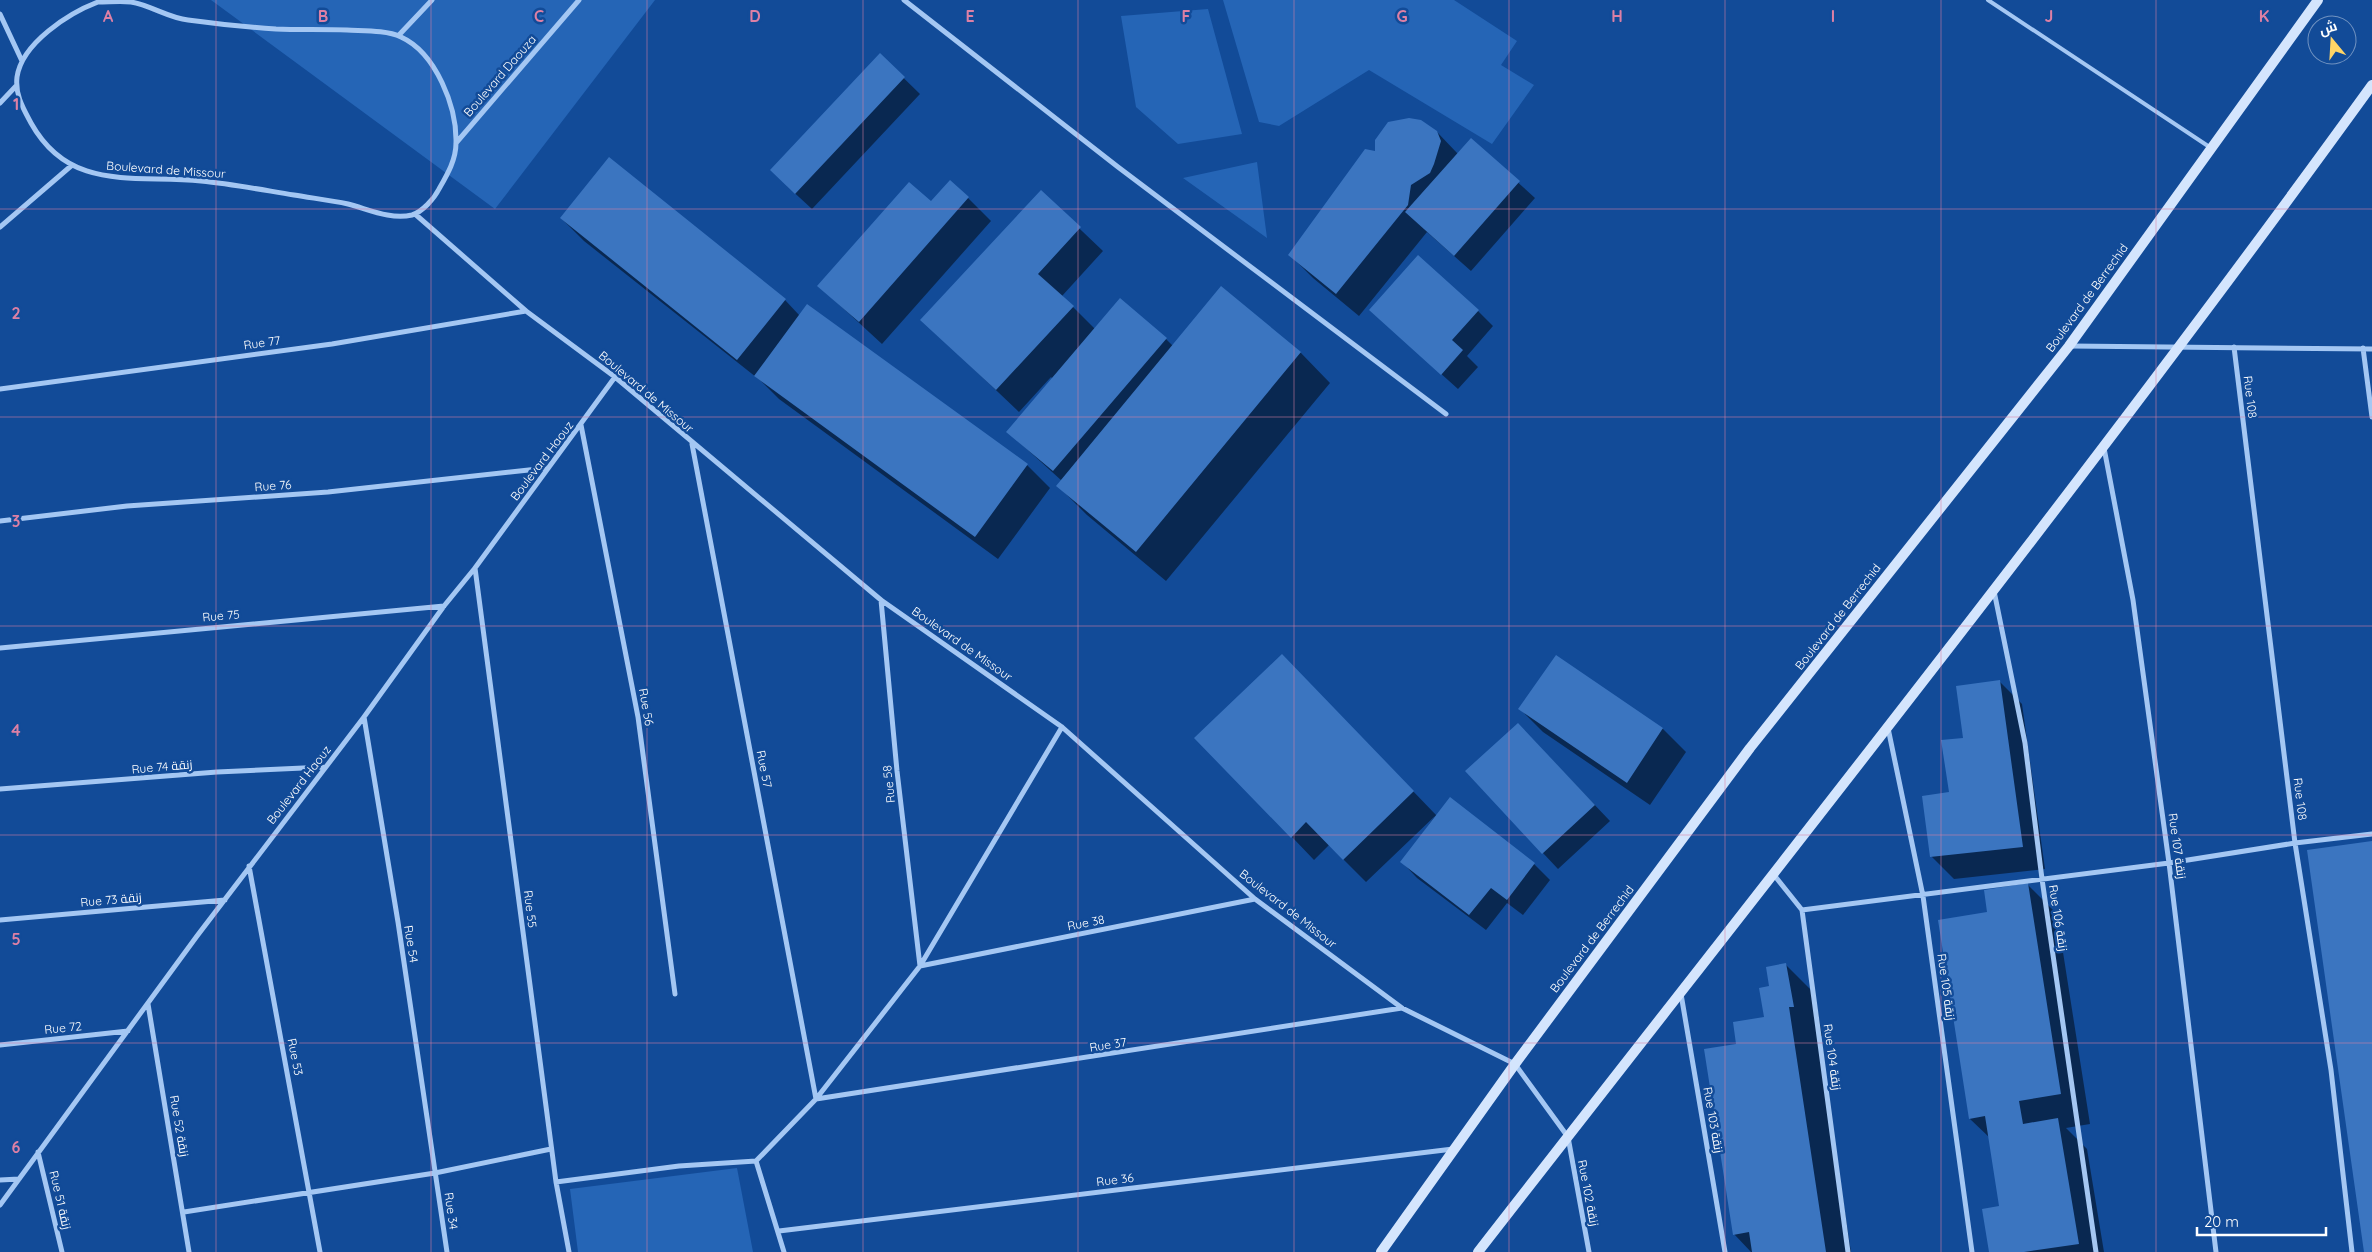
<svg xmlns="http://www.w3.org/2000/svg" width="2372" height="1252" font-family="Quicksand,Cairo,sans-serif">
<rect width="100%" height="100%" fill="#124b98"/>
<path fill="#2565b6" d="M211 0H655L495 209Z
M1223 0H1454L1517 41 1501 65 1534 85 1492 144 1369 70 1279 126 1259 122Z
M1208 9 1242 134 1178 144 1136 107 1121 16Z
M1257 162 1267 238 1183 178Z
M737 1168 753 1252H578L570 1189Z"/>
<path fill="#0007" d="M880 55 920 94 812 209 787 186Z
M1437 132 1458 154 1471 140 1535 198 1471 271 1427 232 1359 316 1313 278 1290 255 1376 153Z
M609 159 785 300 800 316 1027 465 1050 488 998 559 779 399 761 381 584 241 561 218Z
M1041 192 1103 251 1062 296 1095 329 1166 339 1173 346 1221 288 1301 353 1330 383 1166 581 1087 515 1058 486 1062 481 1008 432 1053 379 1051 377 1019 412 922 320Z
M968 198 991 221 882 344 819 286 931 203Z
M1370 310 1478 311 1493 326 1467 356 1478 367 1458 389Z
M1556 656 1663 729 1686 752 1650 805 1543 732 1520 709Z
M1305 679 1437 816 1450 799 1534 864 1550 880 1523 915 1507 903 1486 930 1417 878 1402 862 1435 816 1366 882 1329 845 1314 860 1292 837Z
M1999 681 2022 704 2045 869 1954 879 1931 856 1950 793Z
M1533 740 1610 821 1558 869 1466 771Z
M2028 885 2057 914 2090 1124 2066 1128 2087 1149 2104 1252H1990L2000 1207 1990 1138 1970 1119 1989 913Z
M1786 965 1815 994 1822 1036H1818L1851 1252H1751L1734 1234 1737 1045 1765 1018 1771 987Z"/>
<path fill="#3b75c0" d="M880 53 905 77 795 194 770 170Z
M1409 118 1421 120 1437 131 1441 141 1434 164 1430 173 1411 185 1408 205 1336 294 1288 255 1365 149 1375 151V140L1388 122Z
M1471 138 1520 181 1454 256 1405 212Z
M609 157 786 299 737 360 560 218Z
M950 180 969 197 859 322 817 286 909 182 931 201Z
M1041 190 1081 227 1038 274 1074 306 996 390 920 320Z
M1418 255 1479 310 1452 340 1463 350 1441 375 1369 310Z
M1221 286 1301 352 1136 552 1056 486Z
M1120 298 1167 338 1053 471 1006 432Z
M807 304 1028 464 975 537 754 376Z
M1282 654 1414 791 1343 860 1306 822 1291 838 1194 738Z
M1556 655 1663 728 1627 783 1518 709Z
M2000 680 2023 847 1930 857 1922 796 1949 792 1941 740 1963 738 1956 686Z
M1518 723 1595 805 1542 854 1465 771Z
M1450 797 1535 863 1507 900 1491 888 1469 915 1400 862Z
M2372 841V1252H2364L2307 850Z
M2028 883 2061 1094 2019 1101 2023 1124 2058 1118 2079 1244 2024 1252H1989L1982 1209 1999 1206 1985 1116 1969 1119 1938 920 1987 912 1984 890Z
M1786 963 1794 1007H1789L1826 1252H1752L1749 1232 1733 1235 1704 1049 1736 1044 1733 1022 1764 1017 1759 988 1769 986 1766 967Z"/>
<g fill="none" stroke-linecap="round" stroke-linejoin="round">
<path stroke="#a4c7f3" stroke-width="4" d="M1988 0 2211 148"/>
<path stroke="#a4c7f3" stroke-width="5" d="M904 0 1118 167 1446 414
M98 2C109 2 121 1 131 2 150 5 169 18 188 20 217 24 247 27 276 29 299 30 323 29 347 30 363 31 386 30 401 37 436 53 457 107 456 143 456 160 447 175 439 189 434 199 422 212 412 215 390 220 368 209 348 204 330 200 311 198 294 195 263 190 232 184 201 181 135 174 70 193 31 123 23 108 15 95 17 77 22 43 69 13 98 2Z
M0 14 22 61
M399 35 432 0
M0 103 16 86
M456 143 579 0
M415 214 526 311 615 377 881 600 1062 727 1255 899 1402 1008 1515 1064 1568 1137 1589 1252
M0 227 71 166
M2070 346 2372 349
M2234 347 2295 843 2331 1070 2352 1252
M2363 348 2372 417
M0 389 332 344 526 311
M581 425 638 717 675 994
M692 444 816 1099 1402 1008
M2104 448 2133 600 2169 863 2216 1252
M0 521 127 506 328 492 547 468
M475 568 556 1182 569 1252
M1994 591 2025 743 2042 879 2096 1252
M881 600 897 771 920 966 1255 899
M0 648 444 606
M364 717 398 922 447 1252
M1888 728 1923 896 1972 1252
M0 789 217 772 325 767
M249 866 320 1252
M1774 875 1802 910 1848 1252
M1802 910 2169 863 2295 843 2372 834
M0 920 225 900
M1681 994 1725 1252
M148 1004 189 1252
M0 1045 128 1031
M38 1152 62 1252
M756 1161 784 1252
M0 1180 19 1179
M556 1182 679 1166 756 1161 816 1099 920 966 1062 727
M0 1205 197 936 364 717 444 606 475 568 615 377
M184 1212 435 1173 551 1149
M779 1231 1453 1149"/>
<path stroke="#d4e5fd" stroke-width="10" d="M1381 1252 1515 1064 1750 748 2069 346 2318 0
M1478 1252C1779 865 2085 482 2372 85"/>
</g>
<path fill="none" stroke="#dd80a5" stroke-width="1" stroke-opacity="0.55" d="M216 0V1252M431 0V1252M647 0V1252M863 0V1252M1078 0V1252M1294 0V1252M1509 0V1252M1725 0V1252M1941 0V1252M2156 0V1252M0 209H2372M0 417H2372M0 626H2372M0 835H2372M0 1043H2372"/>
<g text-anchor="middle" stroke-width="5" stroke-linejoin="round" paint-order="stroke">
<g font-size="12" fill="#fff" stroke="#124b98">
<text transform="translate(500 76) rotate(-49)" y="4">Boulevard Daouza</text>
<text transform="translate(166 170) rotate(4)" y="4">Boulevard de Missour</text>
<text transform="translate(2087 298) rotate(-54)" y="4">Boulevard de Berrechid</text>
<text transform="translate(262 343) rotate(-8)" y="4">Rue 77</text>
<text transform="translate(646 392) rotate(40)" y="4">Boulevard de Missour</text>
<text transform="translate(2250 397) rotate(83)" y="4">Rue 108</text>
<text transform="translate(542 461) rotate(-53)" y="4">Boulevard Haouz</text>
<text transform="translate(273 486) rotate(-4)" y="4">Rue 76</text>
<text transform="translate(221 616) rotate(-5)" y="4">Rue 75</text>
<text transform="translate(1838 617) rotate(-52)" y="4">Boulevard de Berrechid</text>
<text transform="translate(962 644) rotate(35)" y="4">Boulevard de Missour</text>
<text transform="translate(646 707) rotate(80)" y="4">Rue 56</text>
<text transform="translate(162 767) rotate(-5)" y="4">Rue 74 زنقة</text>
<text transform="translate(764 769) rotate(79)" y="4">Rue 57</text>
<text transform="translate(889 784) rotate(-96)" y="4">Rue 58</text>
<text transform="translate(299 785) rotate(-52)" y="4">Boulevard Haouz</text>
<text transform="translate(2300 799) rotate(83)" y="4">Rue 108</text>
<text transform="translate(2177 846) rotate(82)" y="4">Rue 107 زنقة</text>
<text transform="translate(111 900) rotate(-5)" y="4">Rue 73 زنقة</text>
<text transform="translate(530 909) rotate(83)" y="4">Rue 55</text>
<text transform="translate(1288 909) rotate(38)" y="4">Boulevard de Missour</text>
<text transform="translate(2058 918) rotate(81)" y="4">Rue 106 زنقة</text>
<text transform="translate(1086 923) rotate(-11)" y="4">Rue 38</text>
<text transform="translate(1592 939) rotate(-53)" y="4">Boulevard de Berrechid</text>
<text transform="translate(411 944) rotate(81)" y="4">Rue 54</text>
<text transform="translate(1946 987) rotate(82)" y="4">Rue 105 زنقة</text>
<text transform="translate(63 1028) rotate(-6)" y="4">Rue 72</text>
<text transform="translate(1108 1045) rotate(-9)" y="4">Rue 37</text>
<text transform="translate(295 1057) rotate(79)" y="4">Rue 53</text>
<text transform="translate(1832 1057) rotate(82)" y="4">Rue 104 زنقة</text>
<text transform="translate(1713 1120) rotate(80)" y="4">Rue 103 زنقة</text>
<text transform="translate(179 1126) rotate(80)" y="4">Rue 52 زنقة</text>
<text transform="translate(1115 1180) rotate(-7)" y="4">Rue 36</text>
<text transform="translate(1588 1193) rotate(79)" y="4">Rue 102 زنقة</text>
<text transform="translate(60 1200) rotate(77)" y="4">Rue 51 زنقة</text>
<text transform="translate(451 1211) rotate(82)" y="4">Rue 34</text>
</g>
</g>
<g font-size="16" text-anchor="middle" font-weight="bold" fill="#dd80a5" stroke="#124b98" stroke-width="5" stroke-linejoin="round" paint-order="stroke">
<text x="108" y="22">A</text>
<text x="323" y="22">B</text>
<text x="539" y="22">C</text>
<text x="755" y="22">D</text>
<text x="970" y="22">E</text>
<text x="1186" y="22">F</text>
<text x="1402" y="22">G</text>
<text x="1617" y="22">H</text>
<text x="1833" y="22">I</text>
<text x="2049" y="22">J</text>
<text x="2264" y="22">K</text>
<text x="16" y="110">1</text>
<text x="16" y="319">2</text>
<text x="16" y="527">3</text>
<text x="16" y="736">4</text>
<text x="16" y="945">5</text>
<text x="16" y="1153">6</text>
</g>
<g transform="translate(2332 40) rotate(342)"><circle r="24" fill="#124b98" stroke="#7193c1"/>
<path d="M0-4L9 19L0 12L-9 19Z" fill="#ffd566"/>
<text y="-8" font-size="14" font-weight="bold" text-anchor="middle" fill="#ffffff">ش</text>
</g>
<path d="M2197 1227v8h129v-8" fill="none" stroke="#ffffff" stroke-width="2.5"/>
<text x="2204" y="1227" font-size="15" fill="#ffffff" stroke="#124b98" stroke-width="4" paint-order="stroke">20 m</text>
</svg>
